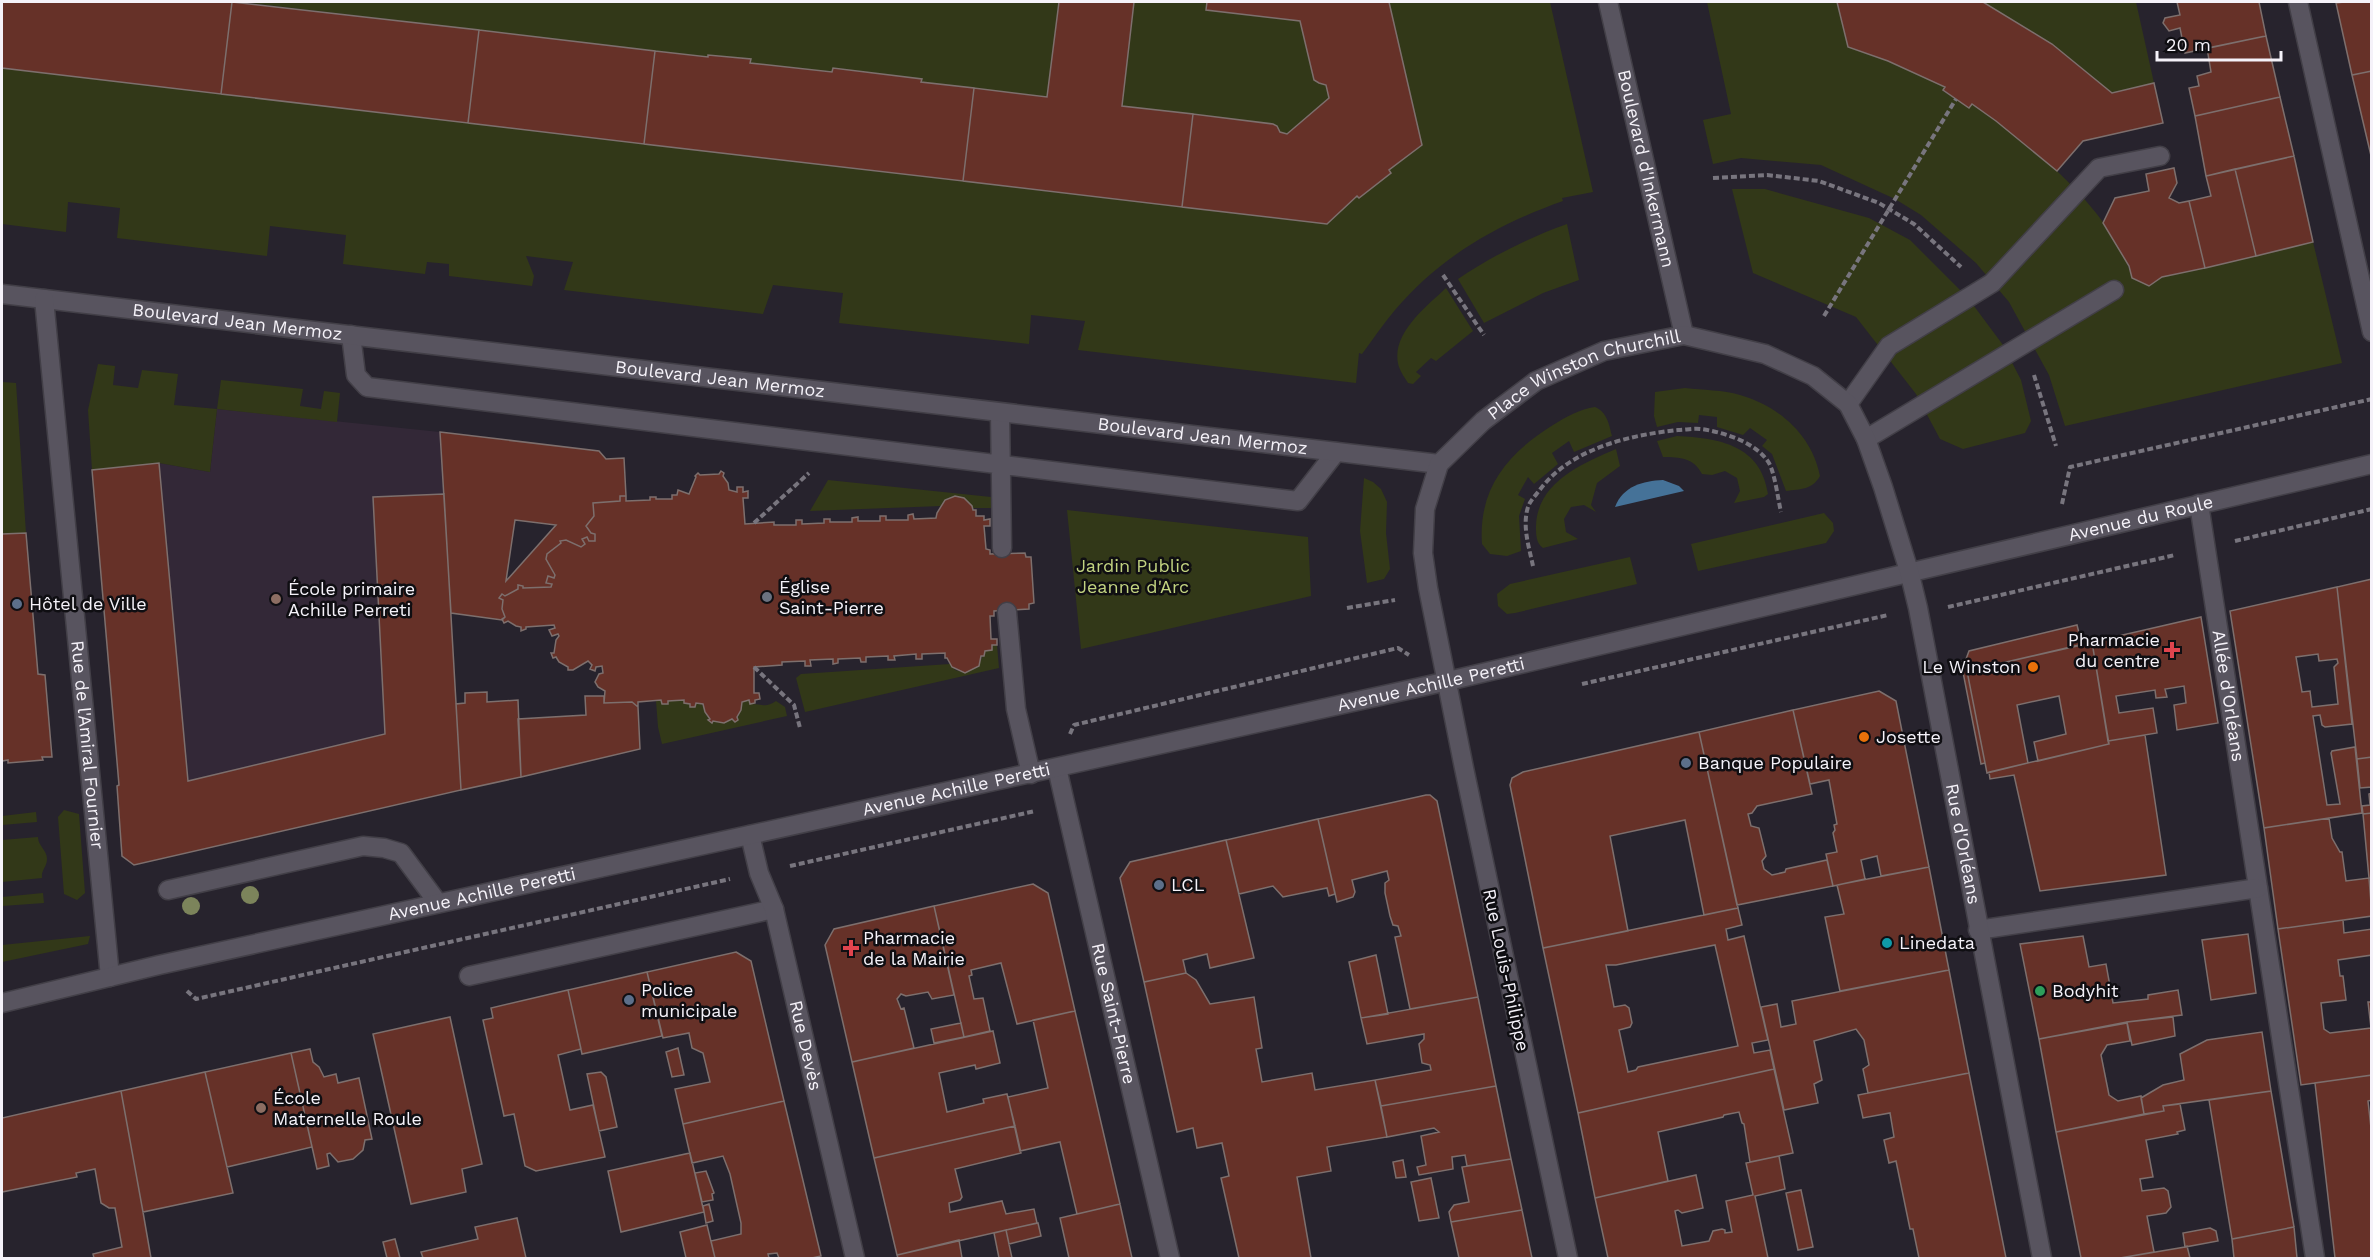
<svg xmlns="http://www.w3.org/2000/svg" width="2373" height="1260" font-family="'Work Sans',sans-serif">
<rect width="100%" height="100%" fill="#27232d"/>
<path fill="#332837" d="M217 409 440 432 461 790 134 865 122 856 117 786 119 785 92 470 159 463 210 472Z"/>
<path fill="#323818" d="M242 2H1059L1047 97 921 82V79L833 68 832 72 750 63V59L709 55 708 57Z
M1134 2H1207L1206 10 1300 21 1314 80 1319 83 1326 85 1329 98 1287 134 1122 106Z
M1389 2H1550L1593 192 1562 198 1563 201C1498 224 1441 256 1395 310 1384 323 1373 339 1362 354L1359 353 1356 383 1078 350 1085 321 1031 315 1029 344 839 323 843 293 773 285 763 314 564 290 573 262 526 256 534 276 532 286 449 276V264L427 262 425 274 343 264 346 235 270 226 267 256 117 238 120 208 68 202 66 232 2 224V68L1327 224 1357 196 1359 198 1391 173 1389 170 1422 145Z
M1707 2H1837L1848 47 1888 61 1945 87 1943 91 1969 108 1972 104C2028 142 2113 210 2132 278L2149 286 2162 277 2313 242 2342 363 2065 426 2049 375 2009 302 1976 263 1921 215 1895 199 1821 165 1741 158 1713 164 1703 120 1731 114Z
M1983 2H2136L2154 83 2112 93 2052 44Z
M1732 189H1765L1869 218 1910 240 1968 298 2003 345 2021 380 2031 421 2025 433 1963 449 1940 439 1916 394 1856 317 1753 273Z
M1567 224 1579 280 1543 293 1484 323 1458 279C1492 256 1528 238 1567 224Z
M1446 288 1473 331 1436 361 1431 358 1416 372 1421 376 1413 384 1408 383C1405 378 1401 373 1399 367 1389 335 1426 307 1446 288Z
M98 364 115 366 113 385 138 388 142 370 178 374 174 405 217 409 221 380 303 389 300 406 321 409 324 391 340 393 337 422 217 409 210 472 159 463 92 470 88 410Z
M2 382 16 383 26 533 2 534Z
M1685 388C1703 390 1723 390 1740 395 1779 406 1812 435 1820 476 1812 490 1801 489 1786 491L1772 454 1762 446 1767 440 1750 428 1743 435 1717 427V417L1699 415 1698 423 1678 422 1657 427 1654 416 1655 392Z
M1595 407C1607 412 1609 424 1612 436L1574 452 1569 441 1552 453 1558 464 1534 484 1528 477 1518 495 1525 499 1519 516 1521 551 1507 556 1490 554 1482 544C1478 488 1508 453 1553 425 1566 417 1580 409 1595 407Z
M1677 436C1719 438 1761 445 1768 494L1764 497 1734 503 1740 491 1737 478 1725 471 1712 475 1702 474C1694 458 1680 457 1663 457L1657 441Z
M1616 449 1620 466 1597 483 1591 505 1596 512 1584 505 1571 507 1564 519 1566 532 1578 539 1543 548C1536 543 1536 535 1536 526 1537 483 1581 464 1616 449Z
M1364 478 1373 482 1381 489 1387 502 1386 533 1390 569 1384 579 1367 583 1360 531Z
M828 480 991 497 992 508H972L964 498C954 495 946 496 941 506L810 511Z
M1067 510 1308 537 1311 596 1081 649Z
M1824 513 1833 523 1834 531 1826 543 1698 571 1691 544Z
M1630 557 1637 584 1515 613 1507 614 1498 606 1497 594 1510 584Z
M992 645H997L999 668 805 712 796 678 801 674 950 664 955 670 965 673 978 666 985 651Z
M661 700 662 704H668V701L684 700V703L690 704 691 707H695L696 703H701L710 719 709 721 712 723 713 721 724 723 732 719 736 722 742 706V702L749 700 750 704C761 703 765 709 776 701L785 707 787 716 662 744 658 727 656 701Z
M64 810 79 814 85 893 77 900 64 894 58 817Z
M36 812 37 822 2 825V816Z
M38 837C38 846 47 850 47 859 47 867 41 870 42 878L2 882V840Z
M43 893 44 903 2 906V897Z
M90 936 88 944 2 962V945Z"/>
<path fill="#457298" d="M1663 480 1679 486 1684 491 1615 507C1623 486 1643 481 1663 480Z"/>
<path fill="#663128" stroke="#7d6f6d" stroke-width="1.5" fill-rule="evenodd" d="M2 2H232L221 94 2 68Z
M232 2 479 30 468 123 221 94Z
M1059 2H1134L1122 106 1193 114 1182 207 963 181 974 88 1047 97Z
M1207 2H1389L1422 145 1389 170 1391 173 1359 198 1357 196 1327 224 1182 207 1193 114 1273 124 1277 126 1280 132 1287 134 1329 98 1326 85 1319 83 1314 80 1300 21 1206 10Z
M1837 2H1983L2052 44 2112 93 2154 83 2163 123 2083 141 2057 171 1996 121 1972 104 1969 108 1943 90 1945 87 1888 61 1848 47Z
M2177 2H2259L2266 36 2185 53 2180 28 2169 31 2163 23 2165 18 2180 15Z
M2344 2H2372V71L2352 75 2336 3Z
M479 30 655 51 644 144 468 123Z
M2266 36 2280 97 2195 116 2189 88 2199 86 2197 76 2211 72 2207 48Z
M655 51 708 57V55L751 59 750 63 832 72 833 68 922 79 921 82 974 88 963 181 644 144Z
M2372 71V160L2352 75Z
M2280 97 2294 156 2206 176 2195 116Z
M2294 156 2313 242 2256 256 2235 169Z
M2174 168 2177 183 2169 198 2179 203 2189 201 2205 268 2162 277 2149 286 2132 278 2129 266 2103 223 2115 198 2149 191 2146 174Z
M2235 169 2256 256 2205 268 2189 201 2211 196 2206 176Z
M440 432 599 451 606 459 624 458 626 496H620V501L593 503 594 516 586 526 591 533 595 534V541H589L587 537 582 539 585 544 581 547 566 540 560 541 561 543 547 554 546 559 555 575 554 578 548 576 546 583 552 584 551 587 523 588V586L518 585V589L505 596 502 594 499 598 503 600 502 609 505 617 502 620 451 613ZM515 520 556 525 506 581Z
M159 463 188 781 385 734 373 497 444 494 461 790 134 865 122 856 117 786 119 785 92 470Z
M721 471 724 473 723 476 728 483 729 490 737 492V487H743V492L748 491V498H743L745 524 774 522V525H796V520H802V524L824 523V519H830V522H852V518L858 517V521H880V516H886V520H908V515L913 514 914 519 936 518 937 513 945 500 955 496 964 498 972 506 973 510H976V516H984V520L990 519V526H984L986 549 990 550V554L1025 553 1026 557H1031L1034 603 1029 604V609L994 611V616H990L991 639H997V645H992V650L985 651 984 656H981L979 666 965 673 952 667 947 658H945V653L922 654V659H916V654L894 656 895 660H888V656L866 657V662H861L860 658 838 659V663L833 664V659L810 660 811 666H805V661L782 662V665L754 667V693H759L760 699 755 700V703L750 704 749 700 742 702 741 710 737 717 738 720 735 722 732 719 724 723 713 721 712 723 708 720 710 719 705 712 703 704 696 703 695 707H690V704L684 703V700L668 701V704H662L661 700 638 702V707L632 702 604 703 605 691 598 687 595 682 599 674 603 673 602 666 596 667 595 671 590 669 592 665 588 661 573 670H568V667L559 662 556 657 553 658 551 653H554L556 640 559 636 558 634 552 636 549 630 555 628 554 625 526 627V629L521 631V627L516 626 508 621 504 623 502 619 505 617 502 609 503 600 499 598 502 594 505 596 518 589V585L523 586V588L551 587 552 584 546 583 548 576 554 578 555 575 546 559 547 554 561 543 560 541 566 540 581 547 585 544 582 539 587 537 589 541H595V534L591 533 586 526 594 516 593 503 620 501V496H626V501L650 500V497H656V499H672V495H677L678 490 689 494 696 477 695 476 698 473 700 475 719 474Z
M26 533 38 674 45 675 52 757H42L43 760 8 763V760L2 761V534Z
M2372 579V757L2357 759 2337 587Z
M2337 587 2352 724 2325 727 2322 725 2320 715 2313 716 2327 805 2340 804 2331 753 2332 751 2355 747 2362 813 2264 828 2230 611ZM2318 654 2319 661 2337 659 2338 663 2334 667 2338 704 2312 707 2310 691 2302 692 2296 657Z
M2201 617 2218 723 2177 730 2174 705 2186 703 2184 686 2165 689 2167 697 2156 698 2155 690 2116 696 2119 713 2153 708 2157 733 2108 741 2092 642Z
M2077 625 2082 645 1967 671 1985 763 1981 764 1961 662H1965L1969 651Z
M2092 642 2109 744 2038 761 2034 742 2066 734 2059 696 2017 705 2028 763 1987 773 1967 671Z
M1879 691 1896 701 1929 867 1881 876 1877 856 1861 860 1865 879 1833 886 1826 854 1837 852 1833 833 1835 830 1834 825 1837 824 1829 780 1810 784 1793 710Z
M487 692V702L518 700 521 777 461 790 456 704 465 703V693Z
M585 696H604V703L632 702 638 707 640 749 521 777 518 719 586 715Z
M1793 710 1812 794 1757 806 1752 813 1748 814 1751 826 1759 828 1766 856 1762 861 1764 869 1772 875 1785 872 1786 869 1827 860 1833 886 1737 905 1699 732Z
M1699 732 1738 908 1704 915 1685 820 1610 836 1628 931 1543 948 1510 785 1512 778 1523 772Z
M2145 735 2166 875 2040 891 2014 775 1990 779 1989 772 2109 744 2108 741Z
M2372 757V787L2360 788 2357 759Z
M2372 793V813L2363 814 2362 806 2370 805 2369 794Z
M1426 795H1430L1437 801 1478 997 1410 1009 1395 937 1401 936 1398 926 1393 925 1390 916 1385 893V883L1389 880 1387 871 1352 880 1355 892 1353 897 1337 902 1318 819Z
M2372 813V878H2369L2363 814Z
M2329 818 2332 838 2340 852H2342L2346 881 2369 878 2372 916 2278 929 2264 828Z
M1318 819 1335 894 1329 896 1327 888 1283 897 1273 886 1239 894 1226 840Z
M1226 840 1254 958 1210 968 1207 954 1183 960 1186 973 1144 982 1120 878 1130 862Z
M1929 867 1949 970 1840 991 1825 917 1844 914 1837 885Z
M1033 884 1048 893 1075 1011 1017 1024 1001 963 971 970 972 975 969 976 974 999 983 998 990 1031 964 1037 934 906Z
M934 906 954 995 932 999 928 992 906 996 901 994 897 999 901 1009 904 1008 914 1048 852 1062 825 945 834 929Z
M1738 908 1742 925 1726 929 1728 940 1744 936 1768 1040 1752 1043 1754 1053 1770 1050 1774 1069 1578 1113 1543 948ZM1715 945 1738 1046 1638 1067 1636 1070 1628 1072 1619 1030 1630 1027 1632 1023 1629 1008 1625 1005 1614 1007 1606 965H1616Z
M2343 920 2344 933 2372 929V955L2338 960 2340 976H2343L2346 1000 2321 1003 2324 1029 2330 1033 2371 1028 2368 1002H2372V1075L2301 1085 2278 929Z
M2248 934 2256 993 2211 1000 2202 940Z
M2083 936 2089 967 2106 964 2113 1003 2148 999V995L2178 990 2182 1015 2127 1022 2039 1039 2020 944Z
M736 952 751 961 784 1101 683 1124 675 1089 710 1082 703 1053 692 1048 689 1033 663 1038 647 972Z
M1376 955 1388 1014 1361 1018 1349 962Z
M1949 970 1969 1073 1868 1093 1863 1069 1869 1065 1864 1040 1856 1029 1814 1041 1822 1080 1814 1084 1818 1103 1784 1110 1761 1007 1777 1004 1781 1027 1796 1024 1792 1001Z
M647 972 662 1036 582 1054 568 990Z
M1186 973 1196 980 1210 1004 1254 997 1262 1048 1256 1049 1262 1082 1312 1073 1315 1090 1375 1080 1387 1137 1327 1147 1331 1171 1297 1177 1311 1258H1239L1221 1178 1229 1176 1222 1143 1197 1148 1193 1128 1177 1132 1144 982Z
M568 990 581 1049 558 1055 570 1110 593 1105 605 1157 536 1171 525 1166 514 1114 504 1116 483 1020 493 1018 491 1008Z
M1478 997 1496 1086 1381 1106 1375 1080 1431 1070 1430 1065 1422 1063 1419 1044 1424 1039V1034L1367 1044 1361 1018Z
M1075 1011 1120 1204 1077 1214 1060 1142 1020 1151 1008 1097 1048 1088 1033 1020Z
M450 1017 482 1164 462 1169 466 1192 411 1204 373 1034Z
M2173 1017 2175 1036 2132 1045 2127 1022Z
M961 1023 964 1037 934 1043 931 1029Z
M2127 1023 2130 1041 2107 1045 2101 1055 2109 1095 2118 1101 2141 1096 2144 1114 2056 1132 2039 1039Z
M993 1031 1000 1063 976 1069 975 1065 939 1073 947 1112 984 1103 983 1099 1007 1094 1015 1126 874 1158 852 1062Z
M2262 1032 2271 1091 2163 1106 2164 1111 2144 1114 2141 1098 2163 1085 2184 1080 2180 1054 2207 1040Z
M678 1048 684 1075 672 1077 666 1052Z
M310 1049 313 1062 319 1067 324 1077 336 1074 338 1083 359 1078 372 1139 365 1140 363 1150 353 1159 338 1162 330 1153 327 1154 329 1166 317 1169 291 1053Z
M291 1053 312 1147 227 1167 205 1072Z
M1774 1069 1793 1153 1750 1162 1744 1124 1742 1123 1739 1112 1724 1115 1723 1117 1658 1132 1668 1181 1595 1198 1578 1113Z
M205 1072 233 1193 143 1212 121 1091Z
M601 1072 606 1077 617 1127 599 1131 587 1074Z
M1969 1073 2006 1258H1919L1913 1229H1910L1896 1161 1889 1163 1884 1140 1894 1137 1890 1113 1863 1118 1858 1095Z
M2372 1075V1100L2368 1101 2372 1137V1258H2335L2315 1083Z
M1496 1086 1511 1159 1467 1166 1465 1155 1452 1157 1453 1169 1419 1175 1417 1167 1426 1165 1421 1136 1439 1132 1434 1128 1387 1137 1381 1106Z
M121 1091 143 1212 151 1258H94L93 1254 122 1247 115 1208H109L101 1203 95 1169 76 1173 77 1177 2 1192V1118Z
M2271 1091 2294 1227 2232 1239 2209 1100Z
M784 1101 821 1256 812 1258H779L777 1253 768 1254 769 1258H715L711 1241 741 1234V1223L730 1174 723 1156 692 1163 683 1124Z
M2180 1104 2185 1130 2177 1132 2178 1134 2146 1140 2153 1177 2140 1179 2142 1191 2164 1188 2168 1191 2171 1207 2166 1213 2147 1216 2154 1252 2120 1258H2081L2056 1132 2164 1111 2163 1106Z
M1015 1126 1021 1153 955 1169 962 1197 960 1200 949 1203 950 1212 1002 1201 1006 1214 1034 1209 1037 1223 897 1255 874 1158Z
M690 1153 704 1212 621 1232 608 1171Z
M1779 1156 1785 1189 1755 1196 1768 1258H1608L1595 1198 1696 1175 1703 1208 1682 1213 1678 1210 1675 1211 1682 1246 1709 1241 1713 1231 1722 1229 1725 1230V1233L1732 1232 1726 1201 1753 1195 1746 1163Z
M1511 1159 1522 1210 1451 1222 1449 1212 1454 1205 1469 1202 1462 1167Z
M1403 1160 1406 1177 1396 1178 1393 1162Z
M706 1171 714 1193 712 1194 713 1200 702 1202 695 1173Z
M1431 1178 1439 1218 1419 1221 1411 1182Z
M1801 1190 1813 1247 1798 1250 1786 1193Z
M709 1204 713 1221 706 1223 703 1206Z
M1120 1204 1132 1258H1069L1060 1218Z
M1522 1210 1532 1258H1459L1451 1222Z
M517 1218 526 1258H423L421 1252 478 1239 475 1227Z
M1038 1223 1041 1236 1009 1244 1006 1230Z
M707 1225 715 1258H686L680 1232Z
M2294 1227 2297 1258H2234L2232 1239Z
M2210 1228 2216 1231 2218 1241 2185 1247 2183 1233Z
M1006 1230 1012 1258H999L994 1233Z
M395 1239 400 1258H387L383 1242Z
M959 1240 962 1258H898L897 1255Z
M2187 1246 2190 1258H2120L2185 1247Z"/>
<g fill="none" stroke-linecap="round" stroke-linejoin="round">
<g stroke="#423f47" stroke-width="21">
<path id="service" d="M351 335 356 375 367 387 1298 501 1336 452
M1848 404 1889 346 1992 283 2099 168 2160 156
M1000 413 1002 548
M1866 439 2114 290
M1007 612 1016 709 1031 774
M168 890 363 846 384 848 401 853 438 903
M469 976 774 909"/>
</g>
<g stroke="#423f47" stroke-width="21">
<g id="minor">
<path id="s1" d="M1608 2 1684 335"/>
<path d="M2298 2 2372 332"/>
<path id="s2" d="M2 294 1439 464"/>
<path id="s3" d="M44 299 110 977"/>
<path id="s4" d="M2199 504 2315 1258"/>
<path id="s5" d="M1057 768 1170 1258"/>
<path id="s6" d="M750 835 759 873 774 909 855 1258"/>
<path d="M1978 930 2258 888"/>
<path id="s7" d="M2 1003 159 965 1448 681 2372 464"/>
<path id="s8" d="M1568 1258 1464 768 1428 588 1423 553 1425 509 1439 464 1483 421 1536 381 1604 351 1684 335 1765 354 1813 376 1848 404 1866 439 1883 487 1909 571 1918 608 2042 1258"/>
</g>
</g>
<path stroke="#78757e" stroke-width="4" stroke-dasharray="6 3" stroke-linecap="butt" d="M1713 178 1767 175 1819 181 1879 203 1914 224 1961 267
M1443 275 1484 335
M1824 316 1956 99
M2034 375 2056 446
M2062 504 2070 467 2372 399
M754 523 809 473
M2235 541 2372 509
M1533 566C1529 547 1522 526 1528 507 1530 501 1535 496 1539 491 1569 449 1629 435 1678 430 1685 430 1693 428 1701 429 1723 432 1756 442 1769 463 1775 474 1778 499 1781 512
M1948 607 2175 555
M1347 608 1395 600
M754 667 794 705 800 728
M1582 684 1888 615
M1070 734 1074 725 1398 648 1409 655
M790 866 1035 811
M187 991 196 999 730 879"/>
<use href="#service" stroke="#58545f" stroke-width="18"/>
<use href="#minor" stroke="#58545f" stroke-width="18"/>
</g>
<g fill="#7c845b">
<circle cx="250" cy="895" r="9"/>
<circle cx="191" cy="906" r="9"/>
</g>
<circle fill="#6b7280" stroke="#0f0e12" stroke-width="2" cx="767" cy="597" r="6"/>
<g fill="#8d6e63" stroke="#0f0e12" stroke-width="2">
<circle cx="276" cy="599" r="6"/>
<circle cx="261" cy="1108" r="6"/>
</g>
<g fill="#5c6f8a" stroke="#0f0e12" stroke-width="2">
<circle cx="17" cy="604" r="6"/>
<circle cx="1686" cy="763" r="6"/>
<circle cx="1159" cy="885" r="6"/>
<circle cx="629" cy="1000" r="6"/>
</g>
<g fill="#e0444e" stroke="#0f0e12" stroke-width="2">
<path d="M2169 641h6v6h6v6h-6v6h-6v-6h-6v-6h6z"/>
<path d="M848 939h6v6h6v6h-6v6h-6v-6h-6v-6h6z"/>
</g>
<g fill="#e8710a" stroke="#0f0e12" stroke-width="2">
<circle cx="2033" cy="667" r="6"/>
<circle cx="1864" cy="737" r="6"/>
</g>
<circle fill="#0f9aa8" stroke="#0f0e12" stroke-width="2" cx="1887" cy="943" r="6"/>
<circle fill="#2e9e5b" stroke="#0f0e12" stroke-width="2" cx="2040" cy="991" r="6"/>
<g text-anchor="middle" stroke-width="5" stroke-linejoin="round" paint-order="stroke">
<g font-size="18" fill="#f5f2f9" stroke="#0f0e12">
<text dy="6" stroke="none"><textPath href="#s1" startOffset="171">Boulevard d'Inkermann</textPath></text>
<text dy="6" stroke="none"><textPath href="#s2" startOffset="237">Boulevard Jean Mermoz</textPath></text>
<text dy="6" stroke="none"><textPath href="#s2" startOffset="723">Boulevard Jean Mermoz</textPath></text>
<text dy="6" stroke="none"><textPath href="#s8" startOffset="986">Place Winston Churchill</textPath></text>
<text dy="6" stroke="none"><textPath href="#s2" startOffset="1209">Boulevard Jean Mermoz</textPath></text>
<text dy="6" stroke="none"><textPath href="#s7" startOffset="2193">Avenue du Roule</textPath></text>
<text dy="6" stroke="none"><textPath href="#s7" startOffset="1464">Avenue Achille Peretti</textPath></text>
<text dy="6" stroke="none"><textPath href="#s4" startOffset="194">Allée d'Orléans</textPath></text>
<text dy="6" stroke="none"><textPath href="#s3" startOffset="448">Rue de l'Amiral Fournier</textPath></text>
<text dy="6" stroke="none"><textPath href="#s7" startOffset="978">Avenue Achille Peretti</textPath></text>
<text dy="6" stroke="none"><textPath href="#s8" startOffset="1732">Rue d'Orléans</textPath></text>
<text dy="6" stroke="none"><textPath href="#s7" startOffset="492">Avenue Achille Peretti</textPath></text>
<text transform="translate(1506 970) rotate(78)" y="6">Rue Louis-Philippe</text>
<text dy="6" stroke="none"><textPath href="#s5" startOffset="252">Rue Saint-Pierre</textPath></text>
<text dy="6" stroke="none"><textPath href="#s6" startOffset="218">Rue Devès</textPath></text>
</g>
<g font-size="18" fill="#c2d380" stroke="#0f0e12">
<text x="1133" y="572">Jardin Public<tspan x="1133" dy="21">Jeanne d'Arc</tspan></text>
</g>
<g font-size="18" fill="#f5f2f9" stroke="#0f0e12" text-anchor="start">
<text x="779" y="593">Église<tspan x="779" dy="21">Saint-Pierre</tspan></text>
<text x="288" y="595">École primaire<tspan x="288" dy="21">Achille Perreti</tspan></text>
<text x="29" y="610">Hôtel de Ville</text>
<text x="2160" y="646" text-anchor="end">Pharmacie<tspan x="2160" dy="21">du centre</tspan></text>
<text x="2021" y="673" text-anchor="end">Le Winston</text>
<text x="1876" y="743">Josette</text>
<text x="1698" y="769">Banque Populaire</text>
<text x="1171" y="891">LCL</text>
<text x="863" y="944">Pharmacie<tspan x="863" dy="21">de la Mairie</tspan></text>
<text x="1899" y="949">Linedata</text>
<text x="641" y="996">Police<tspan x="641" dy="21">municipale</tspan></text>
<text x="2052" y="997">Bodyhit</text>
<text x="273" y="1104">École<tspan x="273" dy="21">Maternelle Roule</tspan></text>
</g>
</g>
<rect width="2373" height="1260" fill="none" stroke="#f5f2f9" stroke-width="6"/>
<path d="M2157 51v9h124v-9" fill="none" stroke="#f5f2f9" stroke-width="3"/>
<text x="2166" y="51" font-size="18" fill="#f5f2f9" stroke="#0f0e12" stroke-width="4.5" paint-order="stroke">20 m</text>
</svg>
